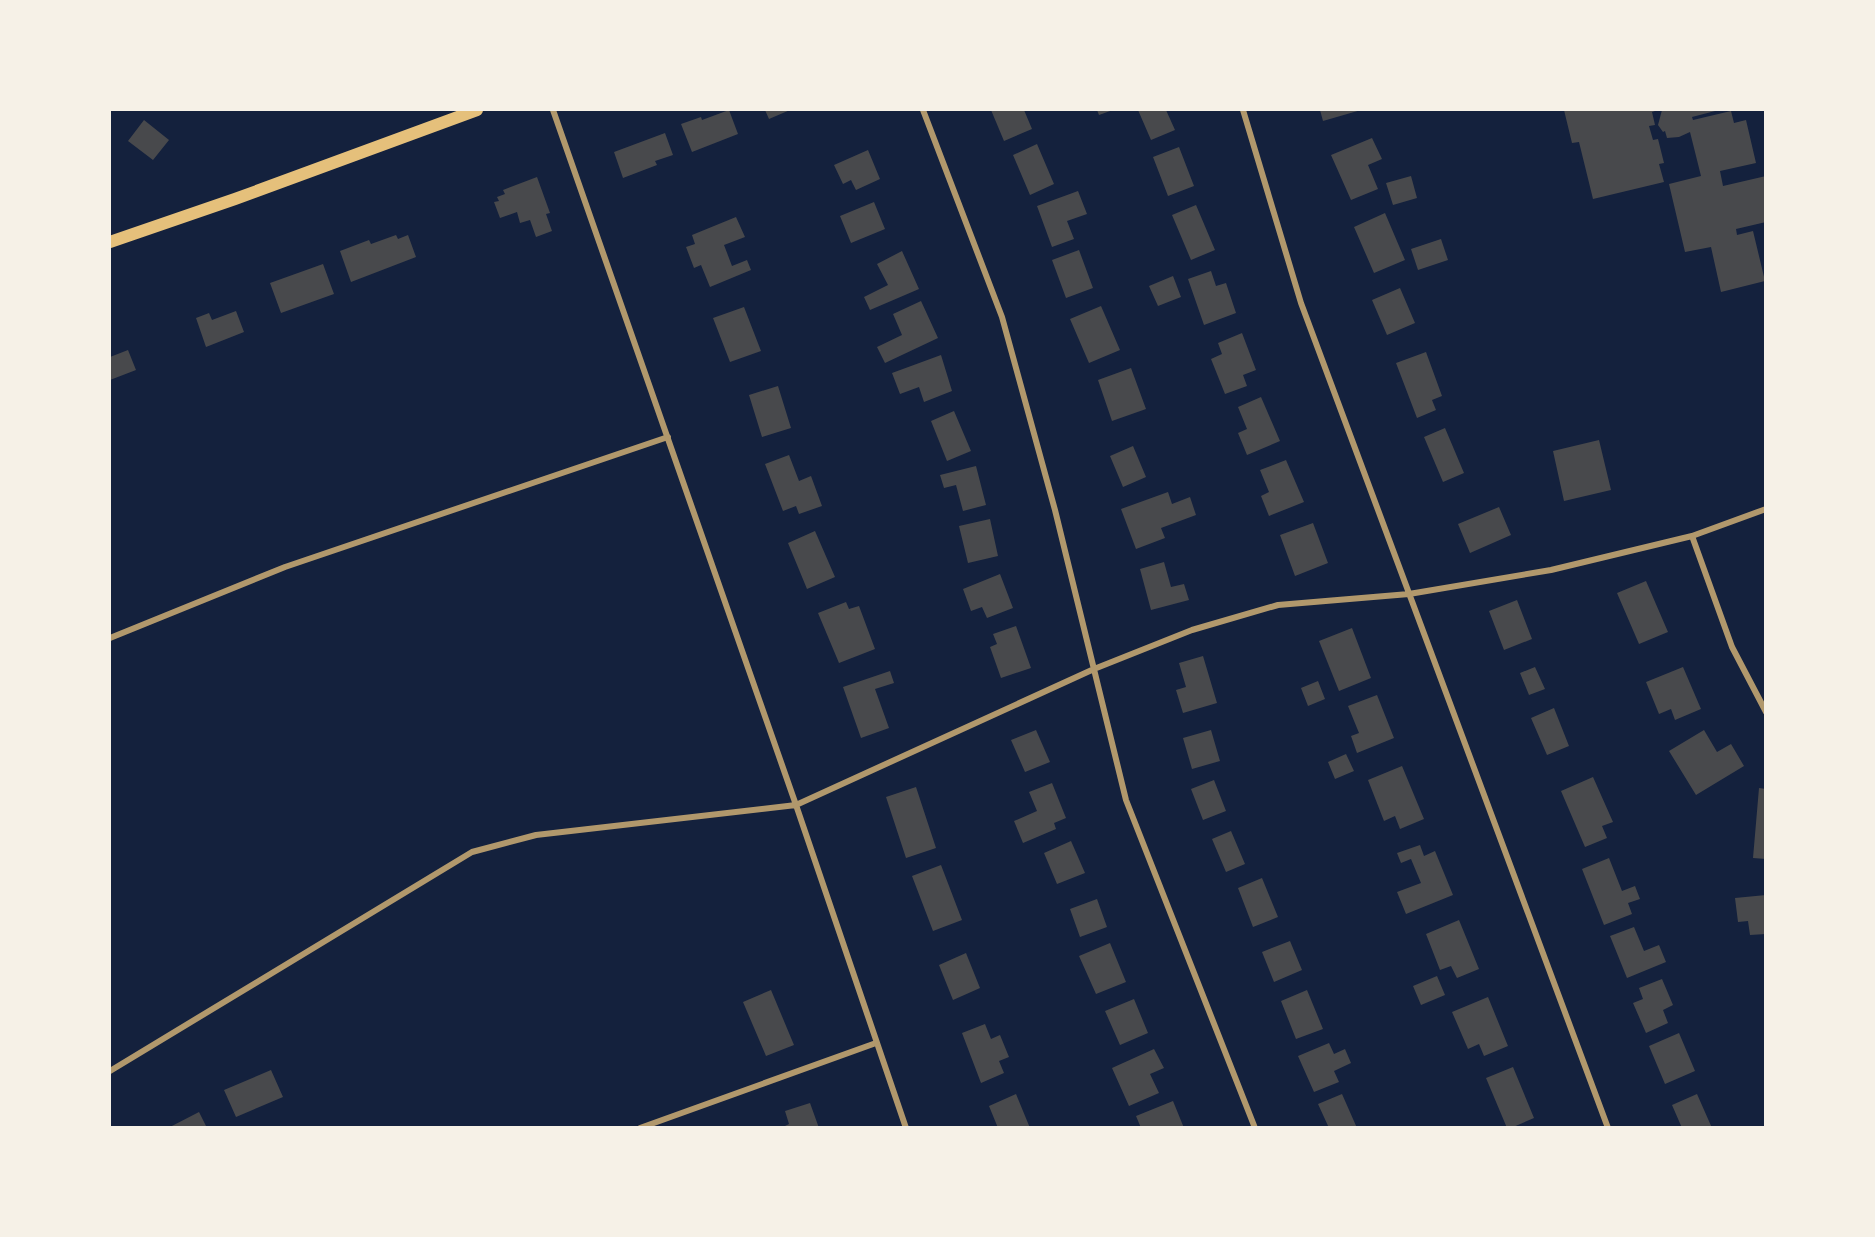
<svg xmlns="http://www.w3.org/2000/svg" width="1875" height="1237" font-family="'Alegreya Sans',sans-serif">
<rect width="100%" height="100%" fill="#14213d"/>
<path fill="#48494c" d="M729 110 738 134 692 152 681 124 701 117 702 120Z
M765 110H790L769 119Z
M991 110H1024L1032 129 1004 141Z
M1097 110H1113L1099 115Z
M1138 110H1166L1175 130 1151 140Z
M1320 110H1361L1323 121Z
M1564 110H1658L1652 112 1655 125 1649 126 1653 140 1658 139 1664 163 1659 164 1664 182 1593 199 1579 142 1572 143Z
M1662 110H1719L1692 117 1693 120 1731 111 1734 123 1746 120 1756 163 1720 171 1723 186 1766 176V222L1736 229 1737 235 1753 231 1765 281 1721 292 1711 247 1685 252 1669 184 1701 176 1690 132 1679 137 1667 138 1665 131 1663 132 1658 125Z
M144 120 169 140 153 160 128 141Z
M665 133 673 155 655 161 657 165 623 178 614 152Z
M1372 138 1382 159 1368 165 1378 189 1351 200 1331 155Z
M1037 144 1054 184 1030 195 1013 155Z
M1179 147 1194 186 1168 196 1153 157Z
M868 150 880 179 856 190 851 180 843 184 834 165Z
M1411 176 1417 198 1393 205 1386 183Z
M537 177 550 213 546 214 552 231 536 237 530 220 520 223 517 212 500 218 494 202 499 201 497 197 505 194 503 190Z
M1078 191 1087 214 1067 221 1074 239 1052 247 1037 206Z
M874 202 885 229 851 243 840 216Z
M1196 205 1215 250 1191 260 1172 215Z
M1385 213 1405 260 1374 273 1354 227Z
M736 217 745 237 724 245 732 266 747 260 751 270 710 287 701 265 694 268 686 247 695 244 692 235Z
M396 235 398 239 408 235 416 257 351 282 340 251 369 240 371 244Z
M1441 239 1448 260 1418 270 1411 249Z
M1079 250 1093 288 1066 298 1052 260Z
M902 251 919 289 870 310 864 297 888 285 877 264Z
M323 264 334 294 281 313 270 283Z
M1211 271 1216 286 1226 283 1236 313 1204 325 1188 279Z
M1173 276 1181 297 1158 306 1149 286Z
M1400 288 1415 323 1387 335 1372 300Z
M921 301 938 338 885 363 877 347 902 335 893 314Z
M1101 306 1120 350 1089 363 1070 319Z
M744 307 761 351 730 362 713 318Z
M236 311 244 332 206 347 196 318 209 313 212 320Z
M1242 333 1256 370 1243 375 1247 386 1225 394 1211 359 1222 354 1218 343Z
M128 350 136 370 110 380V357Z
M1426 352 1442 396 1432 400 1436 410 1417 418 1396 363Z
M941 355 952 391 924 402 919 387 900 394 892 373Z
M1131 368 1146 409 1112 421 1098 380Z
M778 386 791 428 762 437 749 395Z
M1261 397 1280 441 1247 455 1238 433 1247 429 1238 407Z
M954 411 971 451 947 461 931 421Z
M1445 428 1464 473 1443 482 1424 437Z
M1599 440 1611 490 1564 501 1553 451Z
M1133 446 1146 477 1123 487 1110 456Z
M789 455 799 481 811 476 822 506 799 514 796 506 783 511 765 464Z
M1286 460 1304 502 1269 516 1261 496 1269 492 1260 470Z
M976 466 986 505 963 511 956 485 944 488 940 475Z
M1168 492 1172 504 1190 497 1196 515 1161 528 1165 538 1136 549 1121 509Z
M1499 507 1511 535 1470 553 1458 524Z
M990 519 998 556 968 563 959 526Z
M1313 523 1328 563 1295 576 1280 535Z
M815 531 835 577 807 589 788 543Z
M1164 562 1171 587 1184 584 1189 600 1151 610 1140 569Z
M1000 574 1013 608 987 618 982 607 971 611 963 589Z
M1646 581 1668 632 1639 644 1617 593Z
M1517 600 1532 639 1504 650 1489 611Z
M846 602 849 609 859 606 875 649 839 663 818 613Z
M1016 626 1031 668 1001 678 990 647 997 644 993 634Z
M1352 628 1371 678 1339 691 1319 641Z
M1203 656 1217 703 1183 713 1176 690 1186 687 1179 663Z
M1535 667 1545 689 1529 695 1520 673Z
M1683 667 1701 709 1675 720 1671 709 1659 714 1646 682Z
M890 671 894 683 875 689 889 728 861 738 843 687Z
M1318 681 1325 699 1308 706 1301 688Z
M1377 695 1394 738 1357 753 1351 736 1359 733 1348 706Z
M1554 708 1569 746 1547 755 1531 718Z
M1036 730 1050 762 1025 772 1011 740Z
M1211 730 1220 761 1192 769 1183 738Z
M1704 730 1717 752 1731 744 1744 766 1696 795 1669 751Z
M1346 754 1354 771 1335 779 1328 762Z
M1402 766 1424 819 1400 829 1395 816 1384 821 1368 780Z
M1593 777 1613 822 1602 826 1607 838 1585 847 1561 791Z
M1214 780 1226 811 1203 820 1191 789Z
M1052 783 1066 818 1054 823 1056 829 1023 843 1014 821 1037 811 1029 792Z
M916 787 936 848 906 858 886 797Z
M1759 788 1766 789V859L1753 858Z
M1231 831 1245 864 1226 872 1212 839Z
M1071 841 1085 873 1057 884 1044 853Z
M1420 845 1424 856 1435 851 1453 895 1406 914 1397 892 1421 883 1411 859 1401 863 1397 853Z
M1609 858 1622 891 1635 886 1640 899 1628 903 1632 914 1604 925 1582 869Z
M941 865 962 920 933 931 912 876Z
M1262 878 1278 917 1253 927 1238 888Z
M1766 895V934L1750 935 1748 921 1738 922 1735 898Z
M1097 899 1107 927 1080 937 1070 909Z
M1459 920 1479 969 1457 978 1451 966 1440 970 1426 934Z
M1634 927 1644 951 1659 945 1666 962 1627 978 1610 936Z
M1290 941 1302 970 1274 982 1262 952Z
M1110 943 1126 982 1096 994 1079 956Z
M966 953 980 988 953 1000 939 965Z
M1437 976 1445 995 1421 1005 1413 986Z
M1662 979 1673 1005 1663 1010 1668 1023 1646 1033 1633 1003 1643 999 1639 988Z
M771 990 794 1045 766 1056 743 1002Z
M1307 990 1323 1029 1296 1039 1281 1001Z
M1488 997 1508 1046 1484 1056 1479 1044 1468 1049 1452 1012Z
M1134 999 1148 1033 1120 1045 1105 1011Z
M985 1024 991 1039 1000 1035 1009 1057 999 1061 1004 1073 981 1083 962 1033Z
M1679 1033 1695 1071 1665 1084 1649 1046Z
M1329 1043 1334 1054 1345 1049 1351 1063 1334 1071 1339 1082 1314 1092 1298 1056Z
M1154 1049 1164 1068 1150 1074 1159 1093 1129 1106 1112 1068Z
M1513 1067 1534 1118 1511 1128H1507L1486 1078Z
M271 1070 283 1097 236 1117 224 1090Z
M1016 1094 1030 1128H998L989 1106Z
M1342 1094 1357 1128H1329L1318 1104Z
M1697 1094 1712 1128H1682L1672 1105Z
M1173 1101 1184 1128H1141L1136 1116Z
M810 1103 819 1128H781L789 1124 785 1111Z
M199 1112 207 1128H168Z"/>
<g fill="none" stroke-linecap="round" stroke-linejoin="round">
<path stroke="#b1986c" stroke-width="6" d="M553 110 796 805 906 1128
M923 110 1002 317 1055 510 1126 800 1255 1128
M1243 110 1301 303 1608 1128
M1692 536 1732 647 1766 712
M110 638 285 567 668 437
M110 1071 472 852 536 835 796 805 1094 669 1192 630 1278 605 1409 594 1551 570 1692 536 1766 509
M640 1128 876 1043"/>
<path stroke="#e5c07b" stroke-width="12" d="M110 242 235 199 477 110"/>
</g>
<rect width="1875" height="1237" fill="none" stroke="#f6f1e7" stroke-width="222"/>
</svg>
